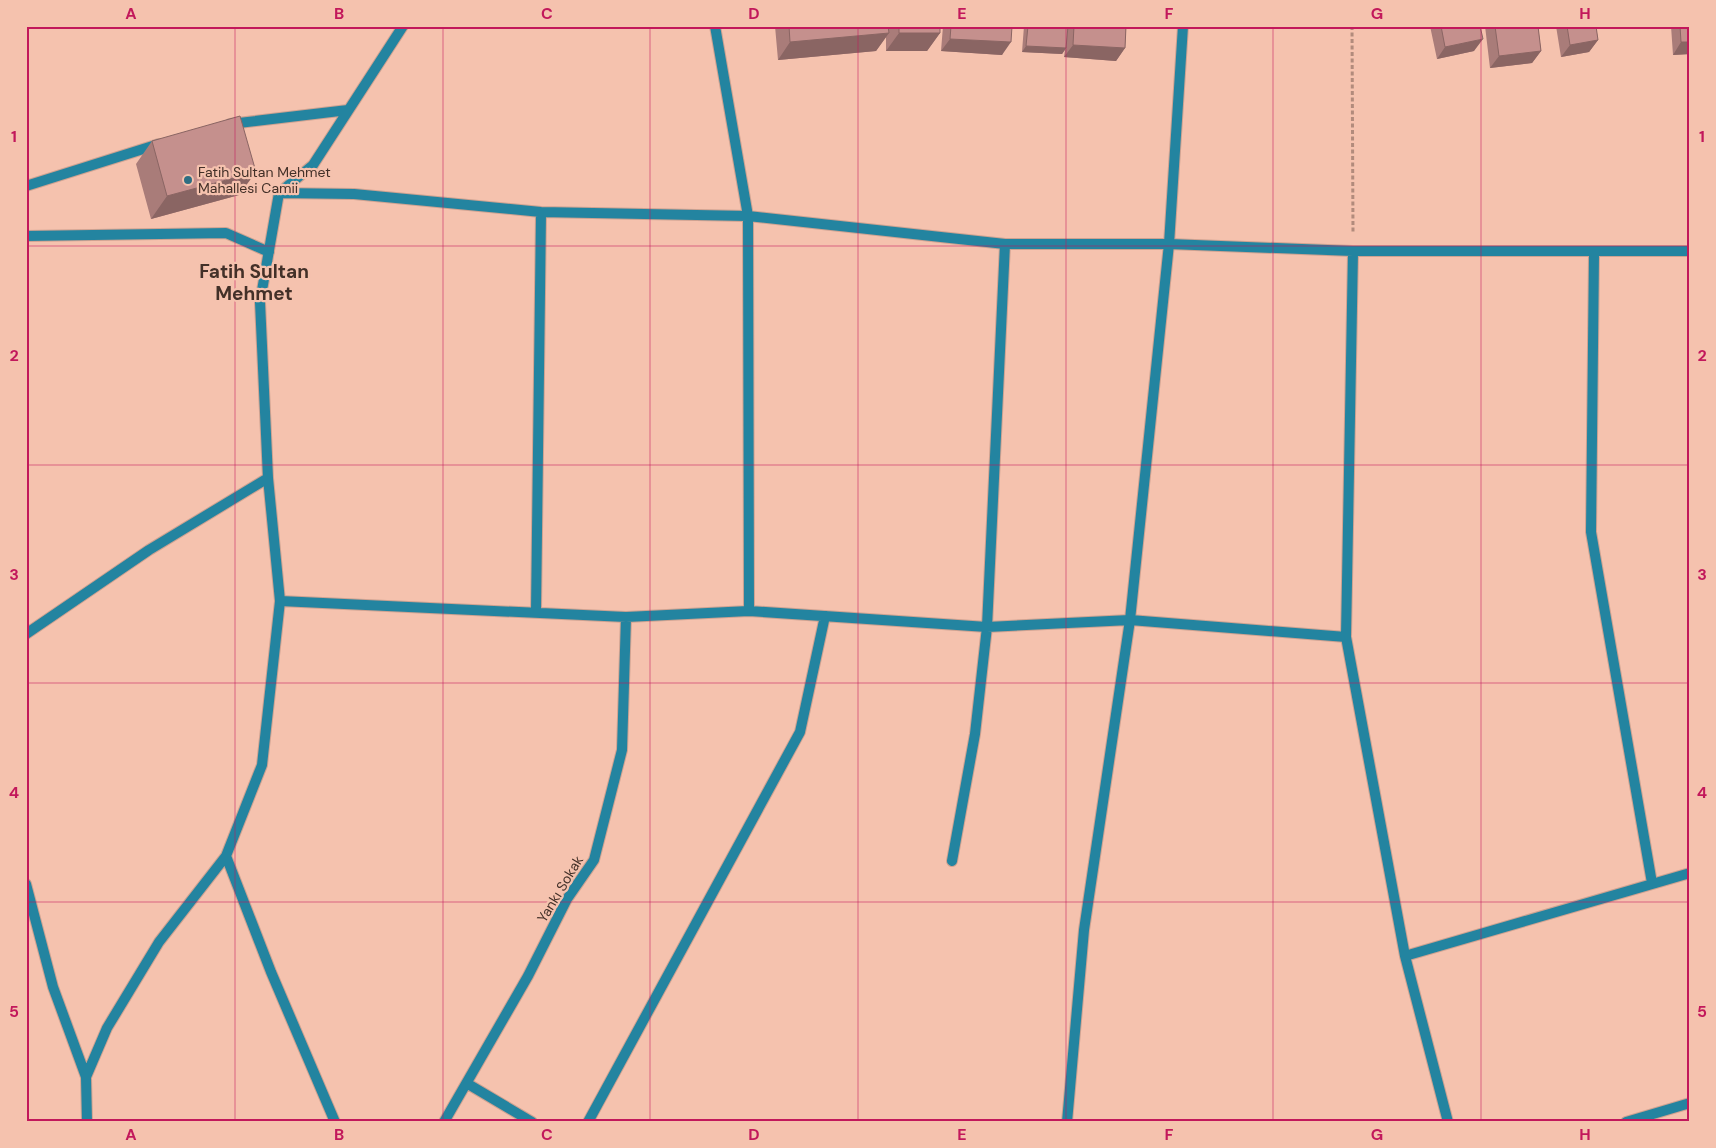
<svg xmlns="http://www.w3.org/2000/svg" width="1716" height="1148" font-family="'DM Sans',sans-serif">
<rect width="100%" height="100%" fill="#f5c2ae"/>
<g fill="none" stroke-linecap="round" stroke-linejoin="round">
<g stroke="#cea291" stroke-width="12">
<path id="street" d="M715 26 748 216 749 611
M230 124 348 110
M26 186 159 144
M279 193 354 194 541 212 748 216 1005 244H1169L1353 251H1690
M26 236 226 233 269 252
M1353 251 1346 637 1405 956 1448 1122
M1594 253 1591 532 1652 883
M280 601 626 617 749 611 987 627 1130 620 1169 244 1183 26
M536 612 541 212
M26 634 149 550 268 478
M226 856 271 972 335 1122
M952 861 975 734 987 627 1005 244
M26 884 53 987 86 1077
M1405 956 1690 873
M468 1084 532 1122
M87 1122 86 1077 107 1028 159 942 226 856 262 765 280 601 268 478 260 302 279 193 313 165 403 26
M444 1122 528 976 567 899 594 860 622 750 626 617
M588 1122 800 732 825 616
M1067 1122 1084 930 1130 620 1346 637
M1626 1122 1690 1103"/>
</g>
<path stroke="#b28b7c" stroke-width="3" stroke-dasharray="4 2.5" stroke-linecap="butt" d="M1352 26 1353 233"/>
<use href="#street" stroke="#2384a0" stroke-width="10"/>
</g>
<path fill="#a97c79" d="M775 26H940V33L927 51H886V37L876 51 778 60Z
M943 26H1012L1002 55 941 51Z
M1024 26H1126L1125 48 1116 61 1064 57 1065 50 1062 54 1022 52Z
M1430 26H1480L1474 51 1437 59Z
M1485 26H1538L1541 51 1532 63 1490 68Z
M1556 26H1596L1598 40 1589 52 1561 57Z
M1671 26H1690V54L1673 55Z
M152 141 239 195 151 219 136 164Z"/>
<path fill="#8a6563" d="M889 33 876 51 778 60 790 42Z
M899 33H940L927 51H886Z
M950 39 1011 42 1002 55 941 51Z
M1483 39 1474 51 1437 59 1445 47Z
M1598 40 1589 52 1561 57 1570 45Z
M1681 42H1690V54L1673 55Z
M1073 45 1125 48 1116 61 1064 57Z
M1026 46 1066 48 1062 54 1022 52Z
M1541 51 1532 63 1490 68 1499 56Z
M256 172 239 195 151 219 167 196Z"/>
<path fill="#c5908d" stroke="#8a6563" d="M789 26H888L889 33 790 42Z
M899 26H940V33H899Z
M951 26H1012L1011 42 950 39Z
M1028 26H1068L1066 48 1026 46Z
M1074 26H1126L1125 48 1073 45Z
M1441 26H1480L1483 39 1445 47Z
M1495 26H1538L1541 51 1499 56Z
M1567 26H1596L1598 40 1570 45Z
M1680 26H1690V42H1681Z
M240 116 256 172 167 196 152 141Z"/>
<path fill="none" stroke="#c2185b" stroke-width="1" stroke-opacity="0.55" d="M235 26V1122M443 26V1122M650 26V1122M858 26V1122M1066 26V1122M1273 26V1122M1481 26V1122M26 246H1690M26 465H1690M26 683H1690M26 902H1690"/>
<circle fill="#2e6e83" stroke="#f5c2ae" stroke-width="2" cx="188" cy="180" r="5"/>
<g text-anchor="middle" stroke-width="4.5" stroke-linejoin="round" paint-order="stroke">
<g font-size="14" fill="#433028" stroke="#f5c2ae" text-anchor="start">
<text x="198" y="177">Fatih Sultan Mehmet<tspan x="198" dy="16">Mahallesi Camii</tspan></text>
</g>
<g font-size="14" fill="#433028" stroke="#f5c2ae">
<text transform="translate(560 889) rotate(-59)" y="5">Yankı Sokak</text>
</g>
<g font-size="19" font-weight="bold" fill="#433028" stroke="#f5c2ae">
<text x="254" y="278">Fatih Sultan<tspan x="254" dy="22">Mehmet</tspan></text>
</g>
</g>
<rect width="1716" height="1148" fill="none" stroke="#f5c2ae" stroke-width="55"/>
<rect x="28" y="28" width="1660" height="1092" fill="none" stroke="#c2185b" stroke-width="2"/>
<g font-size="16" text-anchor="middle" font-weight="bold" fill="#c2185b">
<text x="131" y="19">A</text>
<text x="339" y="19">B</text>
<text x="547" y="19">C</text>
<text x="754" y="19">D</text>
<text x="962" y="19">E</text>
<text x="1169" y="19">F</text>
<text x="1377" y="19">G</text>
<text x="1585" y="19">H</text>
<text x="14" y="142">1</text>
<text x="1702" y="142">1</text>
<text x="14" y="361">2</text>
<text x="1702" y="361">2</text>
<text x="14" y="580">3</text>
<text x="1702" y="580">3</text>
<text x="14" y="798">4</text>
<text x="1702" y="798">4</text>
<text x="14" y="1017">5</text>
<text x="1702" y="1017">5</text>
<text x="131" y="1140">A</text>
<text x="339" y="1140">B</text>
<text x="547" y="1140">C</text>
<text x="754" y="1140">D</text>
<text x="962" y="1140">E</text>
<text x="1169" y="1140">F</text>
<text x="1377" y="1140">G</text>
<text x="1585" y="1140">H</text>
</g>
</svg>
